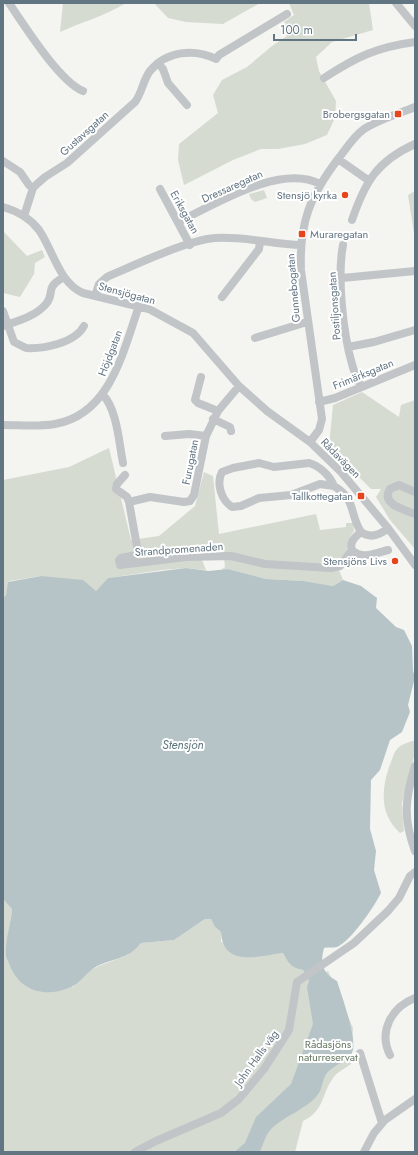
<svg xmlns="http://www.w3.org/2000/svg" width="418" height="1155" font-family="Jost,sans-serif">
<rect width="100%" height="100%" fill="#f4f4f0"/>
<path fill="#d5dbd1" fill-rule="evenodd" d="M63 3H126C105 16 82 22 60 32Z
M154 3H260L223 24 186 22 168 18Z
M289 3H369L373 30 332 42 316 57 319 71 336 101 335 118 327 135 305 144 278 149H261L233 160 184 185 178 160 179 144 218 113 213 95 222 80 247 67 272 46 287 36 284 22 294 15Z
M264 190 267 198 255 202 251 199 249 194Z
M415 191V240L408 195Z
M3 231 27 256 42 250 45 257 35 263 34 274 20 297 3 293Z
M362 392 399 417 401 405 415 400V549L390 520 376 497 381 489H371L329 447 333 405Z
M109 448 131 540 159 536 195 506 204 472 213 476 219 534 316 514 320 530 346 527V523H353L354 531 350 537 347 550 337 565 343 580 333 586 304 581 266 579 228 569 221 570 225 567 224 558 202 560 206 570 186 568 162 570 108 578 96 591 41 576 9 581 6 595 3 598V480L69 467ZM221 543 223 553 201 555 200 545Z
M412 741H415V753L402 803 404 831 400 833C380 815 381 791 389 767 392 761 393 753 398 748 402 744 407 743 412 741Z
M3 899 12 909 8 938 73 987C80 979 87 971 97 967 111 960 132 957 141 943L174 940 205 919H211L215 927 221 932V942L270 955 283 953C288 963 291 968 303 970L309 981 328 971 353 1028 351 1064C346 1068 337 1072 333 1078 321 1095 325 1110 303 1121L295 1152H235L245 1144 234 1152H3Z"/>
<path fill="#b6c4c7" d="M186 568 209 571 228 569 266 579 304 581 333 586 343 580 361 586 377 598 376 608 396 627 404 630 412 646 413 671 415 677 408 705 410 712 402 732 390 740 380 770 371 780 370 829 376 851 374 870 381 893C374 907 351 941 337 947 334 948 328 947 324 948 320 963 322 973 337 981 342 997 356 1035 353 1050 351 1059 337 1064 330 1070 321 1077 324 1088 317 1096 305 1110 286 1115 272 1128 266 1134 263 1144 260 1152H234L245 1143 256 1117 291 1084 313 1024 307 987 309 981 303 970C291 968 288 963 283 953 259 956 223 968 221 932L215 927 211 919H205L174 940 141 943C129 960 110 958 94 968 86 973 79 984 71 987 46 998 21 992 10 966 9 962 6 958 6 955 5 940 11 924 12 909L3 899V598L6 595 8 582 41 576 83 580 96 591 108 578Z"/>
<g fill="none" stroke-linecap="round" stroke-linejoin="round">
<path stroke="#c1c5c8" stroke-width="8" d="M9 3C24 25 59 81 83 91
M396 3 415 26
M158 63 163 69 168 83 187 105
M324 78C356 57 377 47 415 42
M338 159 368 180
M3 161 20 172 29 185 33 188
M160 189 190 245
M3 207C17 211 30 218 39 230 53 250 59 283 83 293L149 309 193 333 239 386 267 411 310 442 341 472 388 528 415 565
M24 216 33 188 37 184 45 177 67 163 135 102C142 93 143 80 150 71 166 51 194 48 216 59L219 55 287 14
M352 220C365 182 377 161 415 144
M178 222C214 205 280 163 320 184
M343 245C337 277 343 333 352 364 354 372 358 380 361 387
M342 278 415 271
M95 296 99 284 107 277C134 265 188 240 215 238 243 236 273 244 301 245
M222 297 259 249 260 242
M3 311 14 342 26 348C44 349 75 343 84 326
M3 326C18 321 36 316 46 304 56 292 43 289 64 277
M255 338 307 322
M348 347 374 342 415 330
M201 377 195 400 198 403 218 411
M102 394C117 408 119 443 123 463
M319 402 335 398 415 365
M213 419 230 427 231 431
M3 425C20 425 38 427 55 424 111 414 123 351 139 306
M165 436 189 434 206 436
M310 442 319 430 322 419 301 270C299 223 310 196 338 159 346 149 353 137 364 129 380 119 398 114 415 107
M259 463 274 467 309 463C320 466 330 476 334 486L320 484 291 495 259 498 241 506 232 507C221 500 216 483 222 472L233 468Z
M125 475 117 484 116 489 127 497 129 502 138 552 136 555 121 558 119 560 120 565 186 557 231 556 265 564 331 568 340 566 352 550
M334 486C357 500 349 514 361 532
M415 492 399 485 390 489C380 504 405 510 415 514
M129 502 150 497 184 502 190 501 194 495 206 436 218 411 239 386
M388 550C376 553 362 560 352 550 349 542 355 537 361 532 371 539 380 535 388 528
M415 766C405 798 403 819 415 851
M360 1053 382 1123
M390 1055C378 1031 392 1007 415 998
M135 1152 156 1141 221 1113 239 1099 264 1069 289 1030 297 982 354 943 388 911 399 898 410 876 415 872
M364 1152 374 1133 385 1120 415 1099"/>
</g>
<g fill="#e7441c" stroke="#fff" stroke-width="1.5">
<rect x="394" y="110" width="8" height="8" rx="2"/>
<circle cx="345" cy="195" r="4"/>
<rect x="298" y="230" width="8" height="8" rx="2"/>
<rect x="357" y="492" width="8" height="8" rx="2"/>
<circle cx="395" cy="561" r="4"/>
</g>
<g text-anchor="middle" stroke-width="4" stroke-linejoin="round" paint-order="stroke">
<g font-size="11" fill="#627582" stroke="#fff" text-anchor="end">
<text x="390" y="118">Brobergsgatan</text>
<text x="337" y="199">Stensjö kyrka</text>
<text x="310" y="238" text-anchor="start">Muraregatan</text>
<text x="353" y="500">Tallkottegatan</text>
<text x="387" y="565">Stensjöns Livs</text>
</g>
<g font-size="11" fill="#627582" stroke="#fff">
<text transform="translate(84 133) rotate(-42)" y="4">Gustavsgatan</text>
<text transform="translate(232 186) rotate(-24)" y="4">Dressaregatan</text>
<text transform="translate(185 212) rotate(61)" y="4">Eriksgatan</text>
<text transform="translate(293 288) rotate(-95)" y="4">Gunnebogatan</text>
<text transform="translate(127 293) rotate(15)" y="4">Stensjögatan</text>
<text transform="translate(334 306) rotate(-94)" y="4">Postiljonsgatan</text>
<text transform="translate(110 353) rotate(-69)" y="4">Höjdgatan</text>
<text transform="translate(363 374) rotate(-22)" y="4">Frimärksgatan</text>
<text transform="translate(341 458) rotate(45)" y="4">Rådavägen</text>
<text transform="translate(190 462) rotate(-79)" y="4">Furugatan</text>
<text transform="translate(179 549) rotate(-4)" y="4">Strandpromenaden</text>
<text transform="translate(256 1058) rotate(-54)" y="4">John Halls väg</text>
</g>
<g font-size="11" fill="#677961" stroke="#fff">
<text x="328" y="1048">Rådasjöns<tspan x="328" dy="13">naturreservat</tspan></text>
</g>
<g font-size="12" font-style="italic" fill="#5e777f" stroke="#fff">
<text x="183" y="749">Stensjön</text>
</g>
</g>
<rect width="418" height="1155" fill="none" stroke="#627582" stroke-width="8"/>
<path d="M274 34v6h82v-6" fill="none" stroke="#627582" stroke-width="2"/>
<text x="280" y="34" font-size="12" fill="#627582" stroke="#ffffff" stroke-width="3" paint-order="stroke">100 m</text>
</svg>
